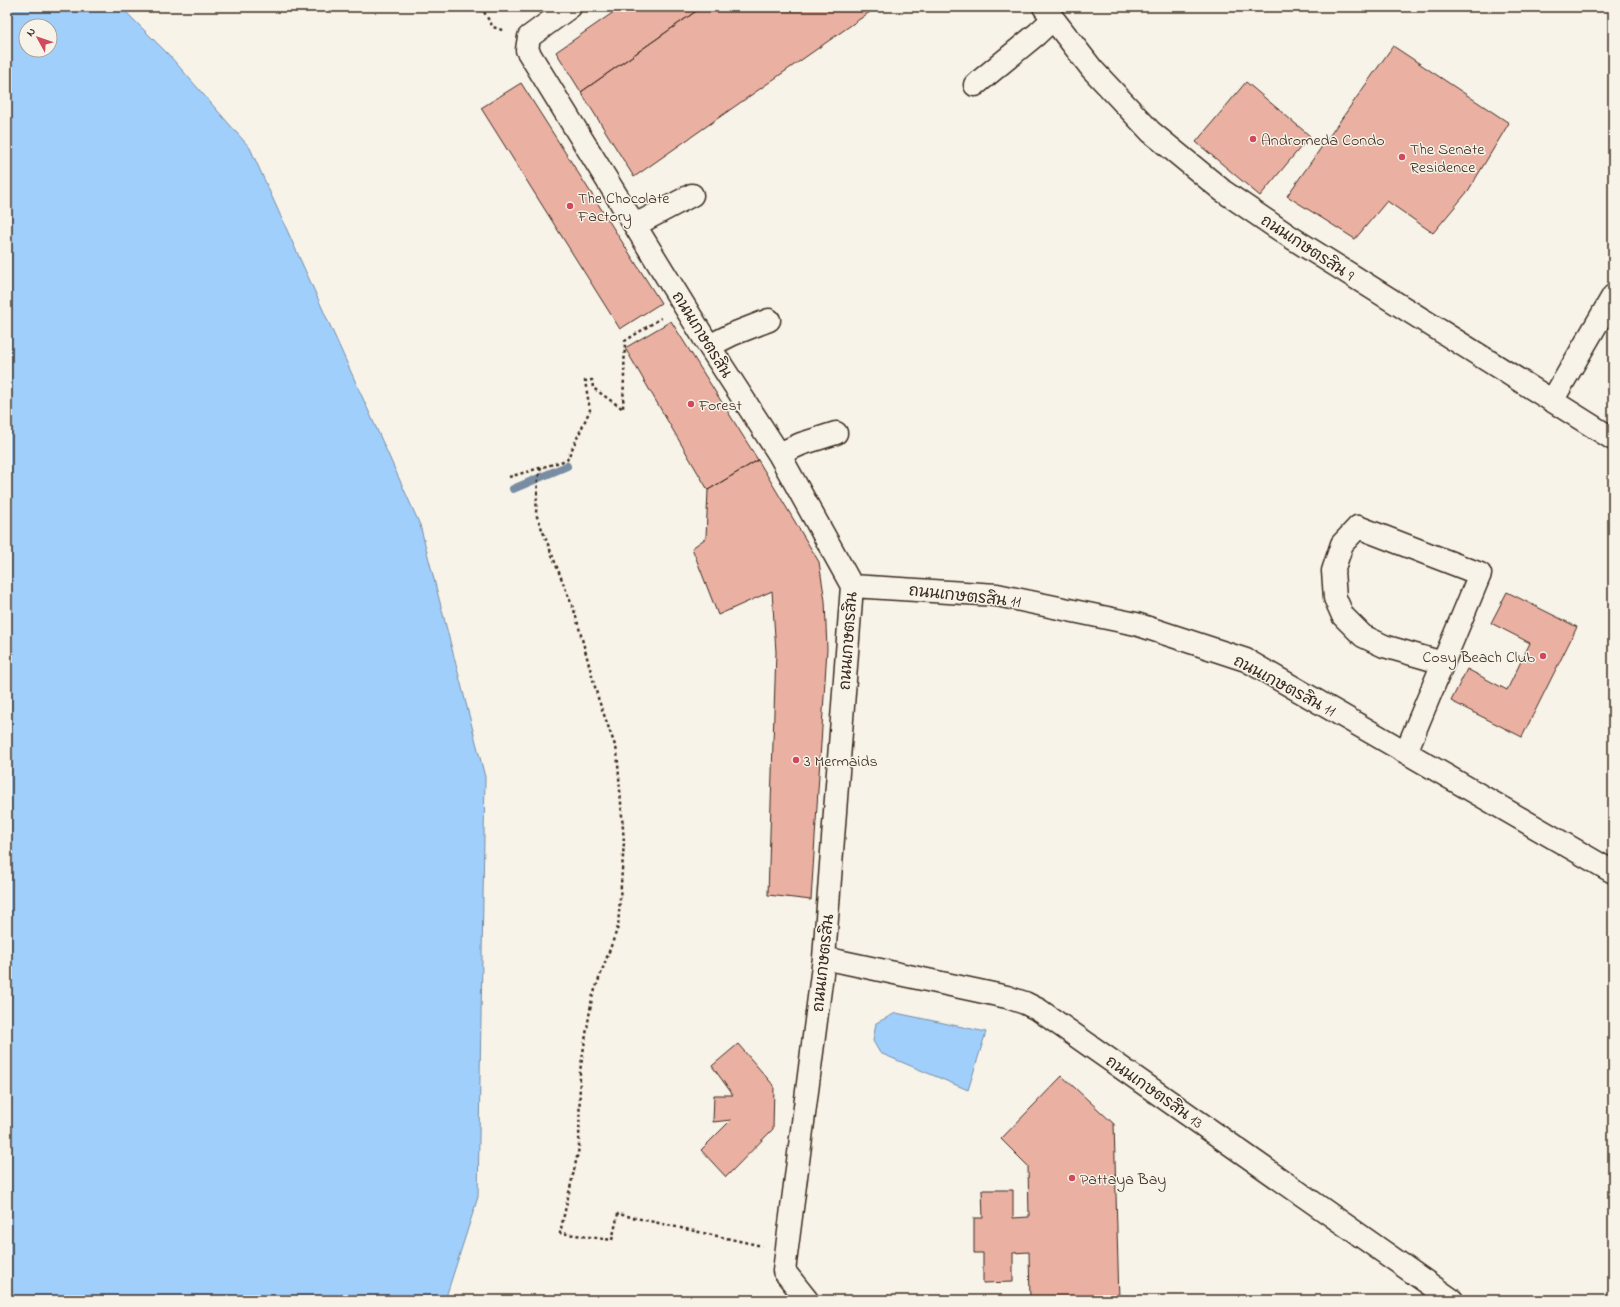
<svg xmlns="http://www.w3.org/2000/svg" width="1620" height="1307" font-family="'Indie Flower','Playpen Sans Thai',sans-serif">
<rect width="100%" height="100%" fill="#f7f3e8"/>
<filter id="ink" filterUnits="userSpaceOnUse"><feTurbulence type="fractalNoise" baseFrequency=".025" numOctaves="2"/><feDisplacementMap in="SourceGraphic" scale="8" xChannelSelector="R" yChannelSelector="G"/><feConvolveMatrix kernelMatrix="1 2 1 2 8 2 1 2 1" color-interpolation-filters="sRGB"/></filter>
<g filter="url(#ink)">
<path fill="#a1cffc" stroke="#788da3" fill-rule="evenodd" d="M7 7H121L169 55 250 148 420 525 485 777 478 1197 445 1300H7ZM26 26H50V50H26Z
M896 1013 986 1032 968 1090 880 1053 873 1041 876 1023Z"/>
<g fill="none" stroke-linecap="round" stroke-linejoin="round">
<path stroke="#788da3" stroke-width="8" d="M513 489 567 466"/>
</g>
<path fill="#eab1a3" stroke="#3b2a1e" d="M621 7H702L581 92 556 52Z
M702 7H877L634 177 581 92Z
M1393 46 1509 123 1468 191 1433 233 1387 201 1355 239 1287 196Z
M1246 82 1310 136 1260 196 1196 142Z
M521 83 661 303 620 329 481 108Z
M671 321 758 460 708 490 625 348Z
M758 460 819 562 825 601 827 649 811 900 768 895 776 652 772 591 718 615 692 548 706 538 708 490Z
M1507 592 1577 627 1522 737 1451 701 1467 669 1507 690 1530 643 1491 623Z
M738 1044 774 1086 773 1129 726 1177 701 1150 731 1120 713 1122 714 1095H733L712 1066Z
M1062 1076 1114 1124 1119 1300H1030L1029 1252 1013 1253V1282L983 1283V1253H974V1218H983L982 1190H1013V1218L1029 1217 1028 1166 1001 1139Z"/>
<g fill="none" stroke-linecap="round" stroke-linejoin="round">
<g stroke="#3b2a1e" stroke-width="25">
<path id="minor" d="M570 7 529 37 527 50 709 346 779 454 852 586 824 958 784 1271 807 1300
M1044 7 1092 69 1151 132 1223 191 1289 236 1613 439
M975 85 1037 34 1053 19
M635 225 692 195
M709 346 733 334 769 320
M1552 401 1613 296
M779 454 801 444 836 433
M852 586 997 595 1136 624 1246 660 1613 872
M1406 752 1480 574 1358 527 1342 544 1333 571 1335 598 1343 616 1363 636 1384 646 1443 663
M824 958 1007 997 1025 1003 1039 1010 1452 1300"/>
</g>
<path stroke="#3b2a1e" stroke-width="2.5" stroke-dasharray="3 3" stroke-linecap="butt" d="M481 7 493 27 505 31
M541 468 538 478 536 514 575 613 598 698 617 751 624 842 618 927 592 998 580 1071 579 1148 560 1233 612 1240 618 1214 762 1246
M509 477 567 460 590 410 585 381 592 380 593 388 623 409 625 341 661 318"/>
<use href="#minor" stroke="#f7f3e8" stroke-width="22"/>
</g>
</g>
<g fill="#d1495b" stroke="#f7f3e8" stroke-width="1.5">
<circle cx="1253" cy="139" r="4"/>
<circle cx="1402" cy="157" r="4"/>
<circle cx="570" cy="206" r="4"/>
<circle cx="691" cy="404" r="4"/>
<circle cx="1543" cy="656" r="4"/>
<circle cx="796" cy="760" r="4"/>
<circle cx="1072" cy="1178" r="4"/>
</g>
<g text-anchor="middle" stroke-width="3" stroke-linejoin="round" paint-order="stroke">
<g font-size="16" fill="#3b2a1e" stroke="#f7f3e8" text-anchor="start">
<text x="1261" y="145">Andromeda Condo</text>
<text x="1410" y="154">The Senate<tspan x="1410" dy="18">Residence</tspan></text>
<text x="578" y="203">The Chocolate<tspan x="578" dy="18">Factory</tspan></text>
<text x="699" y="410">Forest</text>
<text x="1535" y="662" text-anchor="end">Cosy Beach Club</text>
<text x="804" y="766">3 Mermaids</text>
<text x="1080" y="1184">Pattaya Bay</text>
</g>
<g font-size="16" fill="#3b2a1e" stroke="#f7f3e8">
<text transform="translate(1308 247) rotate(33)" y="6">ถนนเกษตรสิน 9</text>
<text transform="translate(703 334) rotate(58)" y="6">ถนนเกษตรสิน</text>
<text transform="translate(965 595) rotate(6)" y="6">ถนนเกษตรสิน 11</text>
<text transform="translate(847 641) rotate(-86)" y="6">ถนนเกษตรสิน</text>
<text transform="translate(1285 685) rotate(28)" y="6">ถนนเกษตรสิน 11</text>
<text transform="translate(822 963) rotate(-84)" y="6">ถนนเกษตรสิน</text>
<text transform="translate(1155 1091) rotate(35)" y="6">ถนนเกษตรสิน 13</text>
</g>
</g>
<rect width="1620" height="1307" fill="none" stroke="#f7f3e8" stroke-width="24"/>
<rect x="12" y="12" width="1596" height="1283" fill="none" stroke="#3b2a1e" stroke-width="1.5" filter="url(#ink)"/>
<g transform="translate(38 38) rotate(310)"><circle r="19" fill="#f7f3e8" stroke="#aca397"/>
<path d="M0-3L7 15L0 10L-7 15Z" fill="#d1495b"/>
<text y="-6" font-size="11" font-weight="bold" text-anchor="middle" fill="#3b2a1e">N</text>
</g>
</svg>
